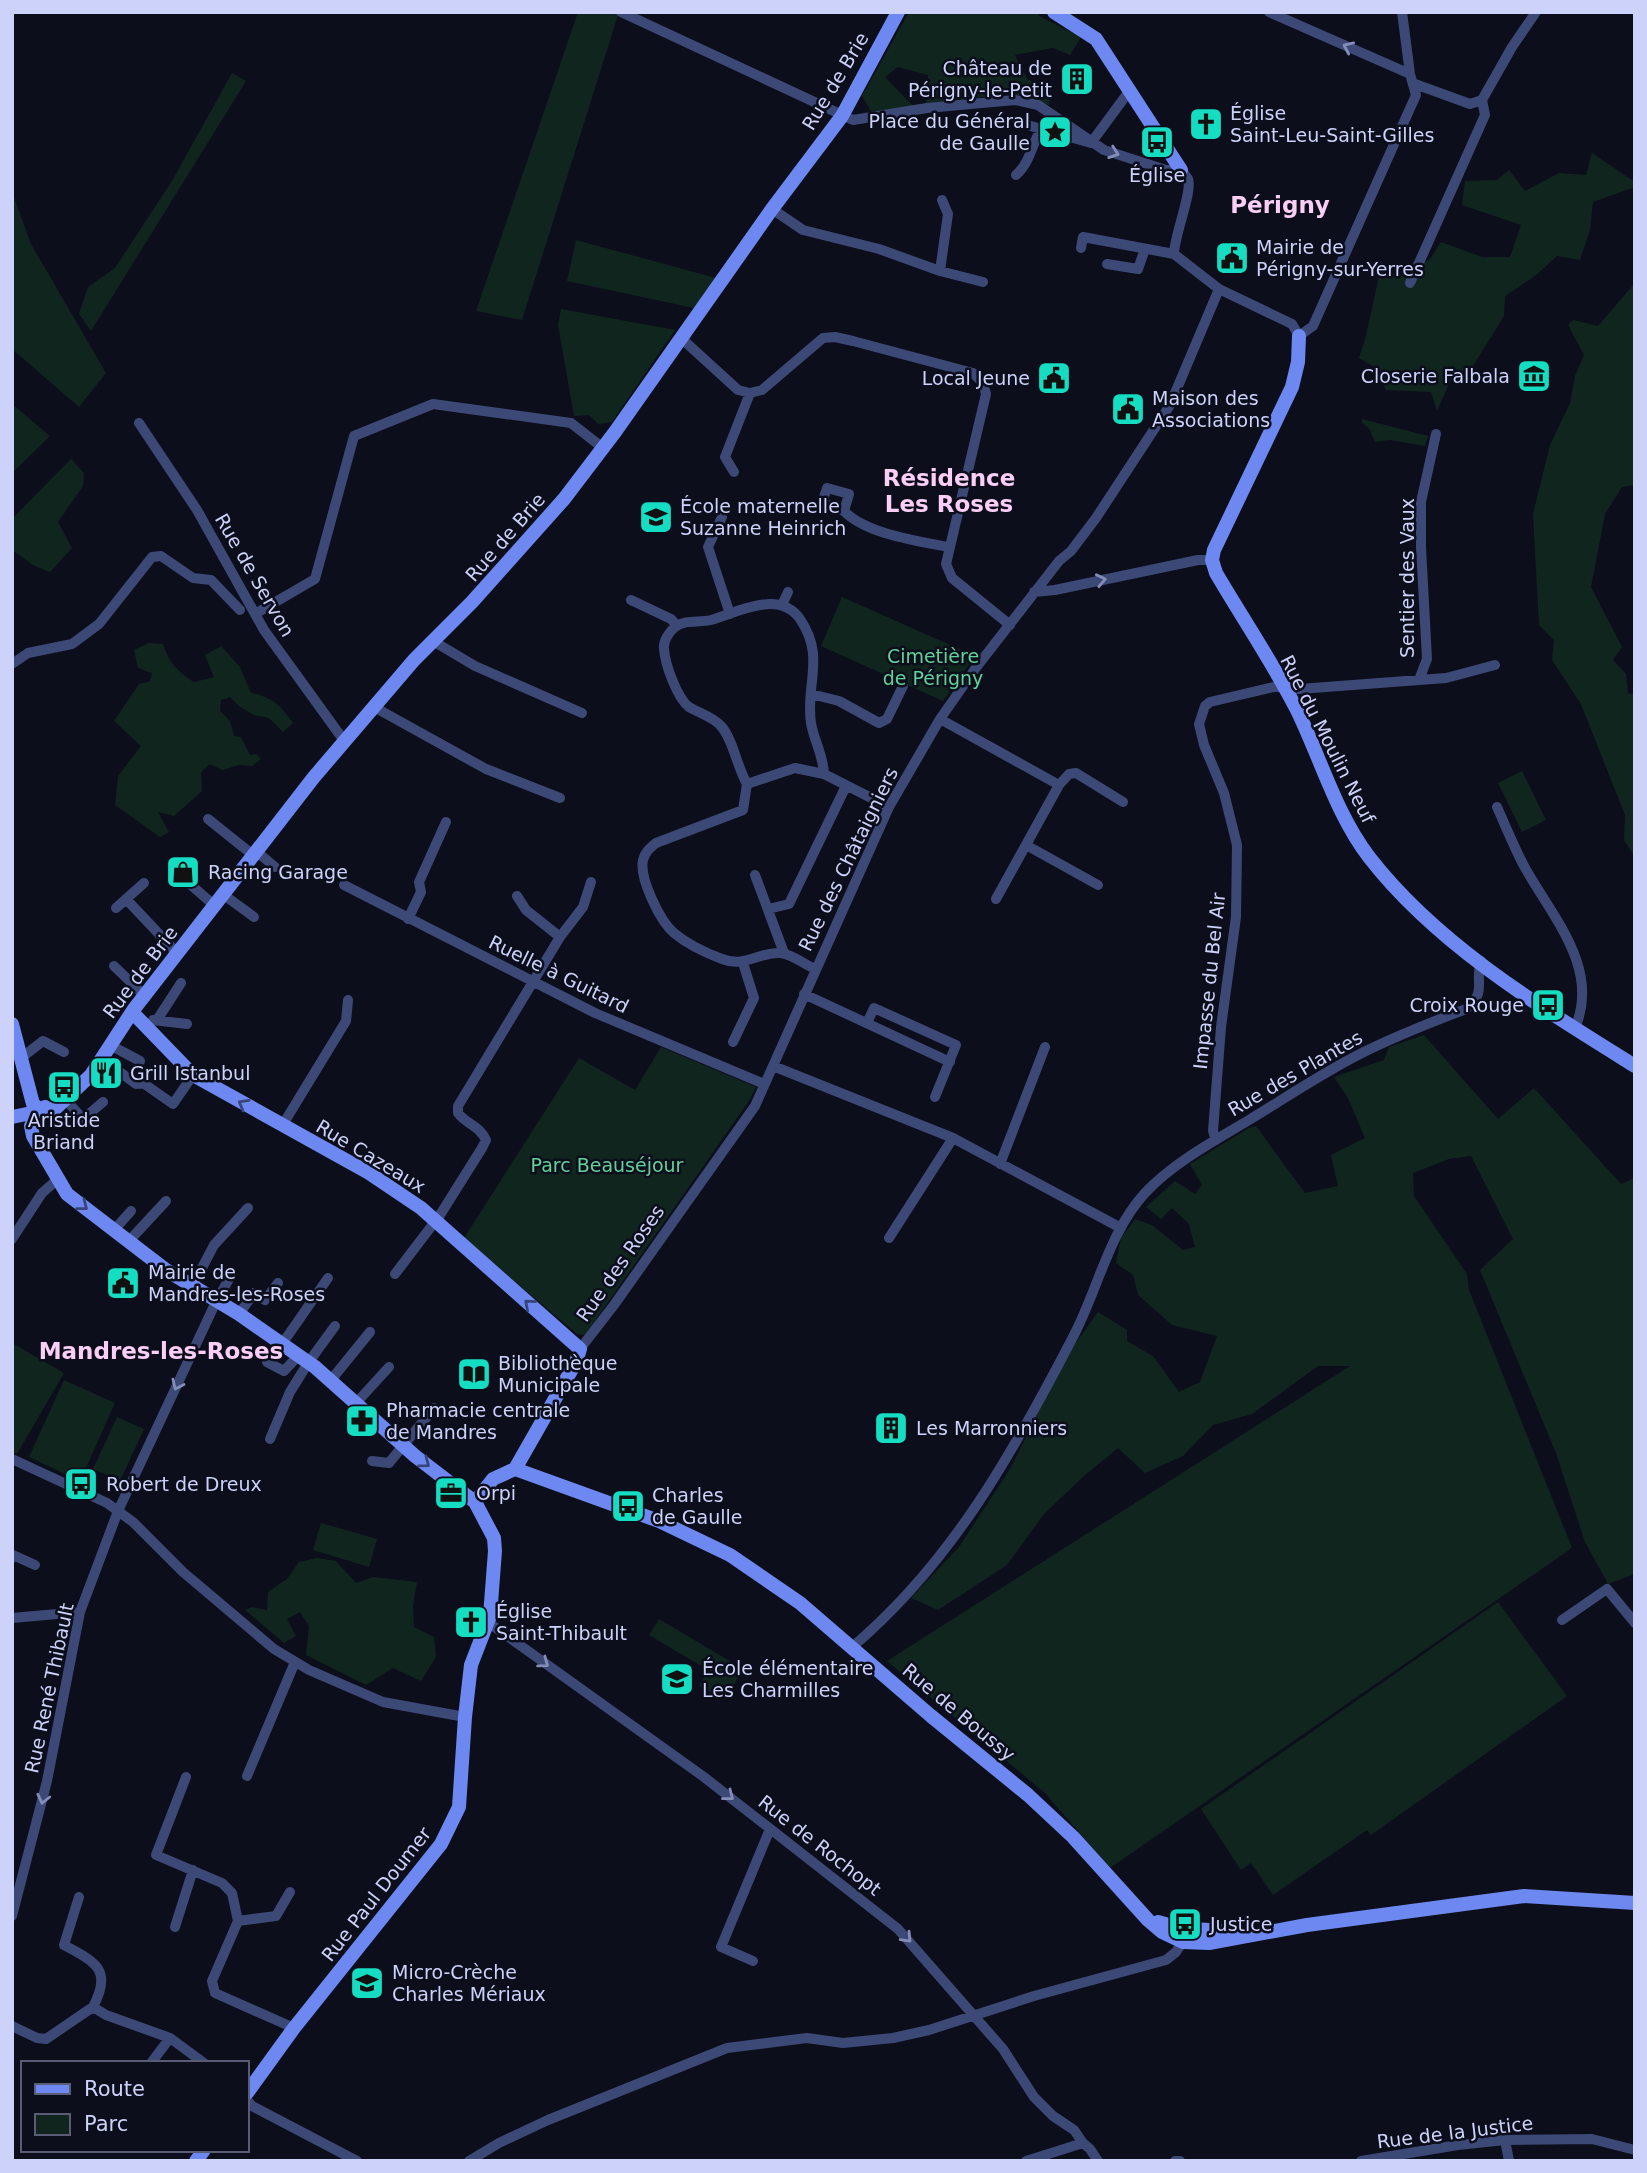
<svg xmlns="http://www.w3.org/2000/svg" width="1647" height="2173" font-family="'DejaVu Sans',sans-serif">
<rect width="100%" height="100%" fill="#0d0e1b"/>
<path fill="#11251f" d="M578 12H612L618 15 522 320 476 311Z
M909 12H1037L1039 16 1081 37 1070 55 1053 48 1015 55 1027 79 1051 90 1049 105 1011 93 926 105 928 75 898 67 885 77 914 107 872 113 862 96Z
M232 73 246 81 91 331 79 314 88 287 115 268 172 181Z
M1592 153 1635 182V187L1593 202 1590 230 1580 260 1557 256 1535 276 1505 296 1504 316 1471 369 1453 375 1437 411 1431 392 1386 390 1376 368 1359 358 1366 336 1380 271 1403 275 1430 259 1441 242 1482 257H1510L1521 225 1462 205 1465 181 1497 180 1509 170 1525 191 1559 173 1586 175Z
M12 192 31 244 106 373 79 407 12 349Z
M576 240 716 278 694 308 567 281Z
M1635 283V485L1622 487 1605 514 1591 587 1622 647 1613 660 1626 674 1628 694 1635 693V857L1624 840 1625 815 1581 704 1552 660 1554 640 1539 625 1533 514 1550 445 1570 403 1575 376 1584 355 1568 325 1573 320 1598 326Z
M561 309 675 330 612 422 598 424 589 415 574 416 558 325Z
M12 404 50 436 12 473Z
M1362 419 1428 436 1425 446 1390 440 1375 442 1369 428 1362 423Z
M71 459 84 473 83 486 58 522 72 548 50 572 33 565 15 552 12 553V519Z
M842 597 975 656 943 701 821 646Z
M149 643 163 644C169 663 178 672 194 682L214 677 205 655 221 646 240 667 251 693C272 697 281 706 293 723L283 732 269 718 254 715 240 707 230 697 221 700 220 711 230 721 234 736 241 737 250 755 256 754 261 759 252 766 239 765 223 770 209 764 201 773 202 791 174 816 158 812 169 832 160 837 115 805 118 776 141 746 114 721 139 684 150 681 152 673 138 668 134 650Z
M1522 771 1546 820 1522 832 1498 783Z
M1424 1035 1498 1119 1534 1088 1621 1184 1635 1178V1574L1608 1584 1585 1542 1556 1453 1480 1270 1513 1239 1471 1156 1449 1159 1413 1173 1414 1196 1467 1274 1469 1290 1572 1548 1110 1868 1045 1793 887 1661 1350 1366H1318L1252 1414 1213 1425 1183 1456 1145 1473 1118 1448 1084 1476 1044 1514 1007 1565 938 1610 911 1598 959 1547 1010 1469 1067 1355 1098 1312 1127 1330V1341L1153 1356 1179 1392 1200 1382 1217 1336 1172 1325 1138 1295 1133 1275 1116 1263 1121 1238 1135 1219 1152 1225 1183 1250 1195 1247 1189 1224 1172 1208 1161 1219 1146 1207 1175 1181 1195 1194 1202 1185 1190 1164 1249 1128 1256 1126 1305 1193 1338 1186 1331 1155 1365 1138 1348 1098 1334 1077 1384 1060 1389 1047Z
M661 1047 756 1087 749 1101 585 1335 577 1334 464 1238 579 1058 635 1090Z
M12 1343 64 1373 17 1454 12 1452Z
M64 1380 115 1403 80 1481 29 1457Z
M117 1417 144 1429 120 1481 93 1469Z
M321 1523 377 1539 369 1567 313 1550Z
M317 1558 336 1561 356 1583 373 1577 417 1582 413 1606 414 1627 434 1637 436 1657 421 1681 393 1668 366 1685 306 1655 309 1626 300 1612 287 1619 296 1636 284 1643 245 1610 252 1607 267 1610 268 1592 287 1579 299 1562Z
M1498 1602 1567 1696 1371 1835 1367 1830 1273 1895 1251 1863 1241 1870 1201 1809Z
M659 1619 743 1669 725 1700 699 1686 708 1670 649 1635Z"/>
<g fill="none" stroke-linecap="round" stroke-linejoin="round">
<path stroke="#3c4876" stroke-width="10" d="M621 12 853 120 927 108 1015 100 1038 105 1104 150 1166 170H1181C1183 173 1186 175 1188 179 1193 191 1174 236 1174 254L1219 289 1292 324 1299 336 1313 326 1416 95 1410 74 1402 12
M1269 12 1410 74
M1415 84 1470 104 1482 100 1512 47 1536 12
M1017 122 1091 143 1130 90
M1016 175C1030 163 1032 144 1041 129
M772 209 803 230 879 249 940 271 983 282
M1081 248 1083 237 1174 254
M1107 264 1138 269 1145 249
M940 271 948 214 942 200
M1410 283 1485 115 1482 100
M681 338 738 390 750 393 762 390 823 338 835 337 853 341 973 373 983 383 986 394 946 564 952 578 1010 625
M139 423 197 510 264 630 345 742
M734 472 725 457 750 393
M844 511 822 503 827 488 849 494 844 511C866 534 918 541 948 547
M722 517 708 547 730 614
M1034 592 1055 590 1198 560H1212
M631 600 671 619 677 626
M782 605 788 592
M255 614 315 579 354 436 433 404 571 423 603 448
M433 641 475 666 582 713
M12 664 28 653 72 644 99 624 152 557 161 556 193 578 211 580 240 610
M1419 680 1427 659 1421 547V502L1436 434
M811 694 839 701 879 723 887 719 903 686
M374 707 486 769 560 798
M940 719 1059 785 996 899
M747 784C737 767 733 739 721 726 713 717 699 713 689 707 677 698 665 664 664 649 663 641 669 632 675 627 686 619 699 623 711 620 738 612 779 589 800 619 826 657 805 685 811 723 814 741 823 754 824 774
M747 784 743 810 656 843C650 848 645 852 643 860 639 878 660 921 674 933 687 944 706 953 722 959 745 968 758 952 780 953 792 954 804 964 815 969
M747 784 795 768 824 774 889 807
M1059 785 1069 774 1076 773 1123 802
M1497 807C1506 827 1514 847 1524 866 1551 915 1601 968 1575 1028
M208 819 253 855
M1026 845 1098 885
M256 851 275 867
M755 875 784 953
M183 878 215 906
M344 885 595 1013 764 1084
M224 895 254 917
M517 896 526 910 560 937
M126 899 177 953
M116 908 144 883
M768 909 789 904 846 786
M408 919 421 892 419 882 446 822
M114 966 145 996
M804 994 950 1062
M153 1020 187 1024
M157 1020 181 983
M867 1023 874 1008 956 1045 935 1097
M733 1042 754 998 743 963
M110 1045 140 1061
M21 1058 43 1041 64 1052
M101 1058 136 1084 143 1083 173 1104 193 1075
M773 1066 953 1138 1121 1228
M66 1100 83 1119 103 1102
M282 1126 346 1021 348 1000
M1216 1140 1213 1131 1221 1027 1236 917 1237 845 1224 793 1204 745 1199 724 1205 706 1210 702 1278 686 1286 690 1446 678 1495 665
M1000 1164 1045 1047
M114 1230 131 1211
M889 1238 953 1138
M12 1239 42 1193 58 1179
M128 1242 166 1201
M395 1274 440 1215 482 1148 486 1140C479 1125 467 1125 458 1113V1106L560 937 583 907 591 882
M192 1287 214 1245 248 1208
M239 1314 254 1293 265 1300 278 1283
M282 1344 328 1278
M580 1349 614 1305 755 1106 889 807 940 719 975 669 1059 561 1071 551 1096 518 1170 405 1219 289
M267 1362 284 1371 298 1356
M331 1380 370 1332
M357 1402 389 1367
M270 1439 290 1392 308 1363 335 1326
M12 1459 107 1503 133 1522 183 1572 274 1649 309 1670 383 1702 465 1717
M372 1461 389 1463 434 1408
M12 1558 13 1555 35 1565
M12 1618 80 1612
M1562 1620 1607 1589 1635 1623
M489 1623 704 1777 898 1929 1003 2049 1034 2097 1053 2116 1074 2130 1083 2143
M851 1648C952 1563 1014 1451 1074 1335 1098 1289 1109 1232 1145 1193 1173 1163 1214 1141 1249 1120 1285 1098 1321 1074 1358 1055 1393 1037 1429 1023 1466 1009 1488 991 1474 983 1481 961
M247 1776 295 1662
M186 1777 156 1855 222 1883 232 1893 238 1921 212 1981 215 1993 294 2028
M79 1897 64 1945C95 1962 113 1969 93 2007L106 2015 170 2038 204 2063
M12 1916 47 1781 80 1612 118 1511 214 1306 230 1277
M238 1921 276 1916 290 1892
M175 1927 193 1870
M753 1961 721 1947 770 1829
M12 2026 37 2038 46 2039 93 2007
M151 2063 170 2038
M247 2100 252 2106 357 2161
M1505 2140 1509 2161
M469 2161 499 2143 548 2120 727 2048 807 2038 843 2043 893 2038 929 2030 1034 1996 1166 1960 1176 1952 1185 1938
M1026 2161 1083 2143 1090 2149 1098 2161
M1175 2161H1180
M1361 2161 1458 2145 1505 2140 1592 2139 1635 2150"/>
<path stroke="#6d89f1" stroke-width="14" d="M1054 12 1096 39 1181 170
M1299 336 1298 362 1292 387 1214 550 1212 560 1216 573C1243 619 1273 663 1297 710 1321 759 1336 814 1369 857 1437 945 1542 1008 1635 1066
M132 1012 193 1075 369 1173 421 1208 580 1349 576 1362 515 1469
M12 1024 33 1104 41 1110
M45 1107 31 1126 33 1136 67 1194 166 1270 239 1314 315 1367 415 1456 475 1502 494 1538 495 1551 490 1616 471 1665 465 1717 459 1807 441 1844 294 2028 247 2093
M12 1117 56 1108 91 1075 134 1009 314 777 414 660 472 602 564 499 615 432 772 209 842 116 898 12
M515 1469 659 1521 730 1555 800 1603 931 1716 1028 1795 1073 1837 1148 1920 1162 1932 1183 1942 1209 1943 1307 1925 1524 1896 1635 1903
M475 1502 493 1479 515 1469
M1158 1922 1180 1928 1237 1932
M196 2161 204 2150"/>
</g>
<defs><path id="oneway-chevron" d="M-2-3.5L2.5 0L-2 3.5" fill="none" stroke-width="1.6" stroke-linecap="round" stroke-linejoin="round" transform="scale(1.75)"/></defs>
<g stroke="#848db8">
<use href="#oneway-chevron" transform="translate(1348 47) rotate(-156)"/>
<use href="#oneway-chevron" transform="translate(1114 153) rotate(19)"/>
<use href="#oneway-chevron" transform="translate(1101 580) rotate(-12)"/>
<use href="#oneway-chevron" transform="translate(177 1385) rotate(115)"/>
<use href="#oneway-chevron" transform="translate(544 1663) rotate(36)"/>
<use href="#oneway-chevron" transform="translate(729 1796) rotate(38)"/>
<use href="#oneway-chevron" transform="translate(43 1799) rotate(103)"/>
<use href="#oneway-chevron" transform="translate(907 1938) rotate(46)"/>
</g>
<g stroke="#38457b">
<use href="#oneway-chevron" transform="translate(243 1104) rotate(-150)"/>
<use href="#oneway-chevron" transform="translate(83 1206) rotate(38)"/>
<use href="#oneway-chevron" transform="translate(529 1304) rotate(-139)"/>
<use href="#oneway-chevron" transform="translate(425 1463) rotate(37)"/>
</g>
<defs>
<g id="building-square" transform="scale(1.75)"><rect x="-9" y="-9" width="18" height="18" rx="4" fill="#15ddc2" stroke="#0d0e1b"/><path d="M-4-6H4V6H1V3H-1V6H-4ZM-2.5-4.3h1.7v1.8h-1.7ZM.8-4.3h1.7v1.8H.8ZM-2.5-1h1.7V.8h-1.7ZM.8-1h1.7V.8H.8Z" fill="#111"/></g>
<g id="church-square" transform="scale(1.75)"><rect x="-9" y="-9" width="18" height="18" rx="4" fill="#15ddc2" stroke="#0d0e1b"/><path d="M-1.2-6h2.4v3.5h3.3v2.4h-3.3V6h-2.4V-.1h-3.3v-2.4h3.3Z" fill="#111"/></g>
<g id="sight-square" transform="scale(1.75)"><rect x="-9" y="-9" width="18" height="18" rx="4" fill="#15ddc2" stroke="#0d0e1b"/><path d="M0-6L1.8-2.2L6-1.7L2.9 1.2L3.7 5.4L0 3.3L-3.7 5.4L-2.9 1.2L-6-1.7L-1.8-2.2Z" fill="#111"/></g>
<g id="bus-square" transform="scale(1.75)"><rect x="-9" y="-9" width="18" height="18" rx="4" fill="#15ddc2" stroke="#0d0e1b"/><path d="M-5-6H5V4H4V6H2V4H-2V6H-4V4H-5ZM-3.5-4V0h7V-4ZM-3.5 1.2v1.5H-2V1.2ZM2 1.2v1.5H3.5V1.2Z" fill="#111"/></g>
<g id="civic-square" transform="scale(1.75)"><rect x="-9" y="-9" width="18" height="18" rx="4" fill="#15ddc2" stroke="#0d0e1b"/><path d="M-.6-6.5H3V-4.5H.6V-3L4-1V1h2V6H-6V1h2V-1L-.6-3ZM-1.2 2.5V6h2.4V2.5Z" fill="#111"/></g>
<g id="museum-square" transform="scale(1.75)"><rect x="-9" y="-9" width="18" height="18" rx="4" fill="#15ddc2" stroke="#0d0e1b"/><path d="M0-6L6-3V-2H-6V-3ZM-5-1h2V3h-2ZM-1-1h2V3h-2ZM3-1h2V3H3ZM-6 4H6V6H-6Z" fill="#111"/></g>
<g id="school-square" transform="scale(1.75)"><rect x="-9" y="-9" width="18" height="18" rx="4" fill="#15ddc2" stroke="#0d0e1b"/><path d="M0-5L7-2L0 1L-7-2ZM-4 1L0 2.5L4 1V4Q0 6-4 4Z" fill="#111"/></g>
<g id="shop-square" transform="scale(1.75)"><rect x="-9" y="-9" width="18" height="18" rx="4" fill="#15ddc2" stroke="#0d0e1b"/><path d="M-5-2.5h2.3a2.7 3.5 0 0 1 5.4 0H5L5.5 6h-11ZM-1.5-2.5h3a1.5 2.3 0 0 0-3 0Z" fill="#111"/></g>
<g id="restaurant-square" transform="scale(1.75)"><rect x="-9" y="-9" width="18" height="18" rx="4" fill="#15ddc2" stroke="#0d0e1b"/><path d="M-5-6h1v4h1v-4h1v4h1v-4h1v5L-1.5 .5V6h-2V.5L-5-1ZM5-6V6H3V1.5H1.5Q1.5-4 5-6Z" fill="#111"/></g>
<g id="library-square" transform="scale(1.75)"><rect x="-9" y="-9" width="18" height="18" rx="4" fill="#15ddc2" stroke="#0d0e1b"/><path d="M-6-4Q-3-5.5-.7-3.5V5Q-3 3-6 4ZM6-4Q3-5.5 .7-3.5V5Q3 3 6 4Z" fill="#111"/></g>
<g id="pharmacy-square" transform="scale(1.75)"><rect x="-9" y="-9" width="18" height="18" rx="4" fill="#15ddc2" stroke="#0d0e1b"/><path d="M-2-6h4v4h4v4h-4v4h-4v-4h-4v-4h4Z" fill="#111"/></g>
<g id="office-square" transform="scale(1.75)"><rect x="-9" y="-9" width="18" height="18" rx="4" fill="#15ddc2" stroke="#0d0e1b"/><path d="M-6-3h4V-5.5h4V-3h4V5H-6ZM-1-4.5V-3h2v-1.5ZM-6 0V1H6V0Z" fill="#111"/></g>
</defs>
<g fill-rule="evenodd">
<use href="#building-square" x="1077" y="79"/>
<use href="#church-square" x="1206" y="124"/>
<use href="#sight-square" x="1055" y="132"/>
<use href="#bus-square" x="1157" y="142"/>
<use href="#civic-square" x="1232" y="258"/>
<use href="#museum-square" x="1534" y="376"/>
<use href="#civic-square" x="1054" y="378"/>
<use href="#civic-square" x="1128" y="409"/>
<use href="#school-square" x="656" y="517"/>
<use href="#shop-square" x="183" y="872"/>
<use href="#bus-square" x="1548" y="1005"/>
<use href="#restaurant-square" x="106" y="1073"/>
<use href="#bus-square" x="64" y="1087"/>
<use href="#civic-square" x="123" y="1283"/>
<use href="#library-square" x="474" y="1374"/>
<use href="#pharmacy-square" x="362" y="1421"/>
<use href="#building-square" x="891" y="1428"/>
<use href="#bus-square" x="81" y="1484"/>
<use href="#office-square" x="451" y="1493"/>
<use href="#bus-square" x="628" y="1506"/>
<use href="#church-square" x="471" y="1622"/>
<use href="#school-square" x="677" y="1679"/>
<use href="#bus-square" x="1185" y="1924"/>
<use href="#school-square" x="367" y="1983"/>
</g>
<g text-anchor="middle" stroke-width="5" stroke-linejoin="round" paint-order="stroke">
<g font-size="19" fill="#ccd2fa" stroke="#0d0e1b" text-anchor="start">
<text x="1052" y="75" text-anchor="end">Château de<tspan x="1052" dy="22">Périgny-le-Petit</tspan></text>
<text x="1230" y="120">Église<tspan x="1230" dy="22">Saint-Leu-Saint-Gilles</tspan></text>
<text x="1030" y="128" text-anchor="end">Place du Général<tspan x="1030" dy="22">de Gaulle</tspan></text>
<text x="1157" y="182" text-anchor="middle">Église</text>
<text x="1256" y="254">Mairie de<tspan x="1256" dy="22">Périgny-sur-Yerres</tspan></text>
<text x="1510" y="383" text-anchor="end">Closerie Falbala</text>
<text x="1030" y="385" text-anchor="end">Local Jeune</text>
<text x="1152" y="405">Maison des<tspan x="1152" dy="22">Associations</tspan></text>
<text x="680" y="513">École maternelle<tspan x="680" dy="22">Suzanne Heinrich</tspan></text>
<text x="208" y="879">Racing Garage</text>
<text x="1524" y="1012" text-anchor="end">Croix Rouge</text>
<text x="130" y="1080">Grill Istanbul</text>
<text x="64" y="1127" text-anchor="middle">Aristide<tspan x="64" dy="22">Briand</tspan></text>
<text x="148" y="1279">Mairie de<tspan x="148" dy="22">Mandres-les-Roses</tspan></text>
<text x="498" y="1370">Bibliothèque<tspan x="498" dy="22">Municipale</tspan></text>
<text x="386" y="1417">Pharmacie centrale<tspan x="386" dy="22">de Mandres</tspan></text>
<text x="916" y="1435">Les Marronniers</text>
<text x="106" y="1491">Robert de Dreux</text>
<text x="476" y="1500">Orpi</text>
<text x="652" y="1502">Charles<tspan x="652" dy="22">de Gaulle</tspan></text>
<text x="496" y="1618">Église<tspan x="496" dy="22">Saint-Thibault</tspan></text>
<text x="702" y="1675">École élémentaire<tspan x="702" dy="22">Les Charmilles</tspan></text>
<text x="1210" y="1931">Justice</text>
<text x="392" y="1979">Micro-Crèche<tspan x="392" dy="22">Charles Mériaux</tspan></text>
</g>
<g font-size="19" fill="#ccd2fa" stroke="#0d0e1b">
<text transform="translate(835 81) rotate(-59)" y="7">Rue de Brie</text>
<text transform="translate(505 537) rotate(-49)" y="7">Rue de Brie</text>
<text transform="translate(255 575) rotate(60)" y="7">Rue de Servon</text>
<text transform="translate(1407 578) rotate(-90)" y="7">Sentier des Vaux</text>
<text transform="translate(1328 739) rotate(63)" y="7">Rue du Moulin Neuf</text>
<text transform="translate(848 859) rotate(-64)" y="7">Rue des Châtaigniers</text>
<text transform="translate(140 972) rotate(-53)" y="7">Rue de Brie</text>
<text transform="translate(559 974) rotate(26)" y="7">Ruelle à Guitard</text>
<text transform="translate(1209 981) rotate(-84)" y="7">Impasse du Bel Air</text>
<text transform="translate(1295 1073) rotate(-30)" y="7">Rue des Plantes</text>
<text transform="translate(371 1156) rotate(31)" y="7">Rue Cazeaux</text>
<text transform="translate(620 1263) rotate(-55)" y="7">Rue des Roses</text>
<text transform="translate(49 1688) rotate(-78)" y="7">Rue René Thibault</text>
<text transform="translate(959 1712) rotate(40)" y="7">Rue de Boussy</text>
<text transform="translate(820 1845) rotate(38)" y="7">Rue de Rochopt</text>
<text transform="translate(376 1894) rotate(-52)" y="7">Rue Paul Doumer</text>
<text transform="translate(1455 2132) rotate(-7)" y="7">Rue de la Justice</text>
</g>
<g font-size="19" fill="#61d29b" stroke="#0d0e1b">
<text x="933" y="663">Cimetière<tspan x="933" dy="22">de Périgny</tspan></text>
<text x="607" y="1172">Parc Beauséjour</text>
</g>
<g font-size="23" font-weight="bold" fill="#facef5" stroke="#0d0e1b">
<text x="1280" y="213">Périgny</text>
<text x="949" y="486">Résidence<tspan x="949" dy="26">Les Roses</tspan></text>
<text x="161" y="1359">Mandres-les-Roses</text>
</g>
</g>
<rect width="1647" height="2173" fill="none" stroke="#ccd2fa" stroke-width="28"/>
<rect x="21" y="2061" width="228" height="91" fill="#0d0e1b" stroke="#595c74" stroke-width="2"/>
<rect x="35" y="2084" width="35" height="10" fill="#6d89f1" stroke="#595c74" stroke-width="2"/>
<text x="84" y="2096" font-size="21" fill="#ccd2fa">Route</text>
<rect x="35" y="2114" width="35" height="21" fill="#11251f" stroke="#595c74" stroke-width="2"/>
<text x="84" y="2131" font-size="21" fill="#ccd2fa">Parc</text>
</svg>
